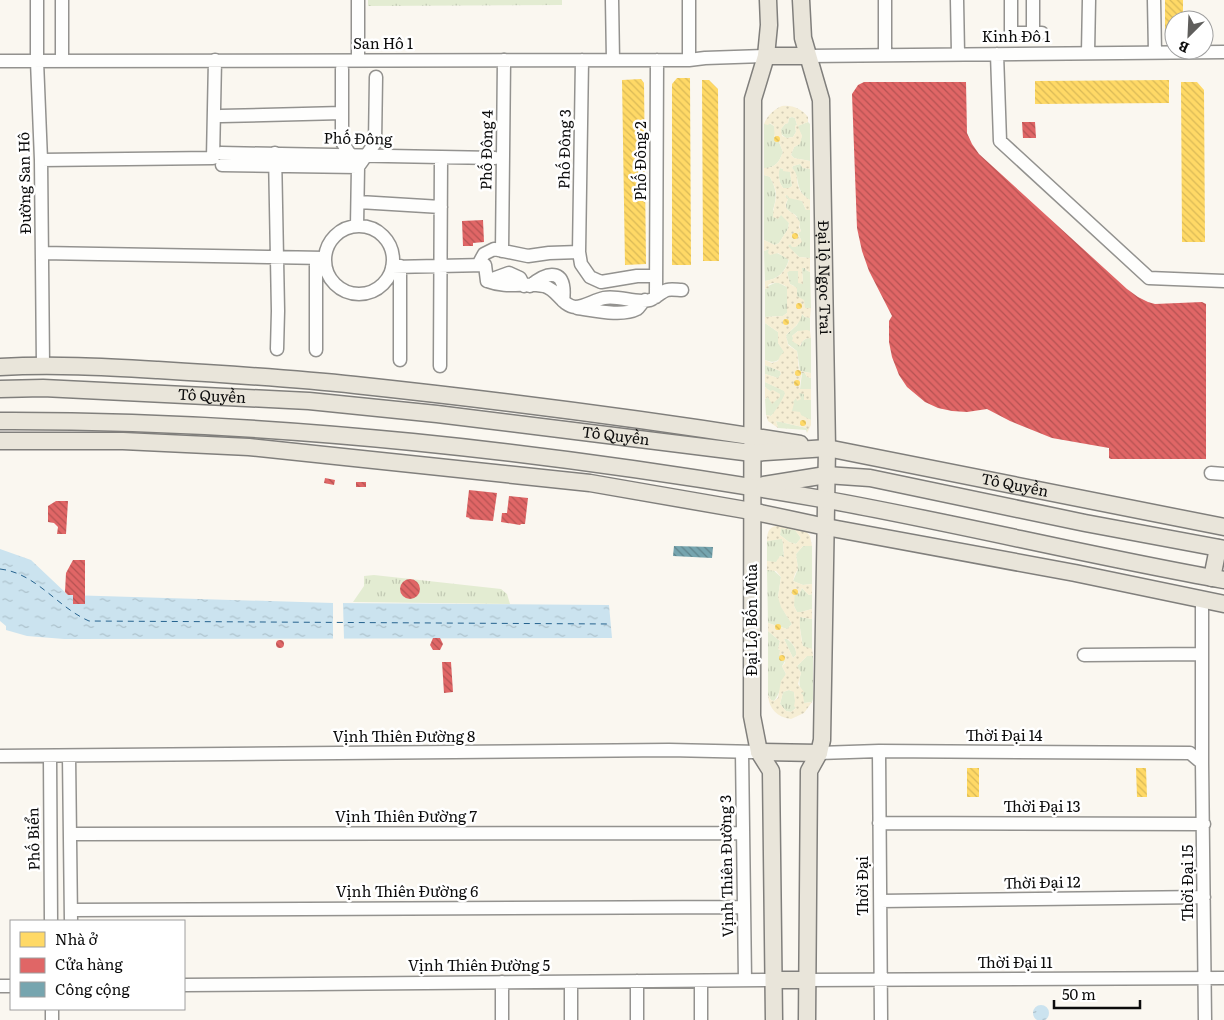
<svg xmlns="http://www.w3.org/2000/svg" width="1224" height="1020" font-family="Literata,serif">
<defs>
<pattern id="grass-tufts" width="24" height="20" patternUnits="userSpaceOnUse" patternTransform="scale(1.25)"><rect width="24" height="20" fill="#e3ecd2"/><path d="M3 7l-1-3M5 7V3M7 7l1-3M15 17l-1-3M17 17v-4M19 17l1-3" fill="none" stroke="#c2c9b3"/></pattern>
<pattern id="sand-dots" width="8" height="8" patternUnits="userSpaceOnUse" patternTransform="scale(1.25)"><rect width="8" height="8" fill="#f6eed4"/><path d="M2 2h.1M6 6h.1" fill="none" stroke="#d2cbb5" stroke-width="1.8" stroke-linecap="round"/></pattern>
<pattern id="water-ripples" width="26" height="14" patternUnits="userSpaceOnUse" patternTransform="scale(1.25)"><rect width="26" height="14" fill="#cbe3ef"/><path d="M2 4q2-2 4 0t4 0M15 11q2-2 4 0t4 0" fill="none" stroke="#adc2cc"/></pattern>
<pattern id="homes-back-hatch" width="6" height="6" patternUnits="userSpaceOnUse" patternTransform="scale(1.25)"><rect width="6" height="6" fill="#ffd966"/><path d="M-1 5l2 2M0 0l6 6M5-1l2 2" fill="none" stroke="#d9b957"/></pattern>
<pattern id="shops-back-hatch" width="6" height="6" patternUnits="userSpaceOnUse" patternTransform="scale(1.25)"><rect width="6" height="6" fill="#e06666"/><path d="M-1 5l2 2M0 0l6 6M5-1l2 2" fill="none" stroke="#b45252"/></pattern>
<pattern id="public-back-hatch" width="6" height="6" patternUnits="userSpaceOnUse" patternTransform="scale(1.25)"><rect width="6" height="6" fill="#76a5af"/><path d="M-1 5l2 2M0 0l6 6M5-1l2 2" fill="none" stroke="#5f858d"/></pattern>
</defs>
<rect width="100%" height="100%" fill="#faf7f0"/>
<path fill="url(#grass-tufts)" d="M368 0H562V5L368 6Z
M792 117 795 118 797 125 795 126 796 132 793 137 786 138 781 134V129L785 124 788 123 789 118Z
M808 122 810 124V161L794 158 791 155 794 147 798 145 802 136 797 126Z
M769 123 774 126 776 131 774 137 779 142 783 152C779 162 776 168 764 168V124Z
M800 164 803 168 810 169V200C793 189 802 180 792 168L793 166Z
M780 168 783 169V171H790L792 186 789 188H783L780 183 778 172Z
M764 175 770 177C777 190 777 197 773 210L785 217 789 223 788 229 779 243 775 245 764 240Z
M787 194 802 201 806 210H810V258L799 257 787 246 790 244 801 240 798 233 801 231C799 227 800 223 798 219 795 210 781 214 788 199L785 197Z
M769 249 789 259C785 273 778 279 765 281L764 251Z
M802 268H805L806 270 810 272 811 308H805L797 296 794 286 790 284 787 272 789 271H798L803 284Z
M777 282 787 287V313L783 316 765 317V289L768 288V286Z
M802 314 805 317 810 318V331H798L792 336 801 346C802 340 805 338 811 338V373L800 371 797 351 788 344 786 335 797 325Z
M765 323 778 332V343L785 352C779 361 776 364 765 360Z
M765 365 780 371 781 375 778 378 765 374Z
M802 373H805L807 377 811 378V389H800Z
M765 382 785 391V394L780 406 771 416 766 415 765 399 768 397 770 391 765 387Z
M799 393H804V400H811V420L792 412V402Z
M776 421 807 428V433L806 430 778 428Z
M781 528 795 530 801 538 796 544 789 542 780 535Z
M778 539H782L783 543 784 557 780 556 776 563 767 561V541Z
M803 546H812V584L803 585 793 581 798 569 796 554Z
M772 569 781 577 778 597 785 613 792 624 787 629 768 623 767 570Z
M374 575 501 589 507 594 510 604 353 602 364 586V576Z
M802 588 809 595 812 594V609L801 612H797L794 606V593L795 591H798L799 594Z
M800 617 812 619V649L803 647 799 622Z
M768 631 780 641 778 649 780 650 785 661 782 666 786 674C782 683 780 694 774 701L771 700 768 695Z
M784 639H787C792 643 797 648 796 655L793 658Z
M807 656H813V699L812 702 804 703C802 692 797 685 801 673L797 666Z
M789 690 794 692 796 708 791 712 786 711 780 704 783 692Z"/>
<path fill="url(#sand-dots)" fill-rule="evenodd" d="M782 106C794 105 801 109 808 117V122L798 126 802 136 800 144 794 147 791 155 794 158 810 161V169L803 168 800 164 793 166 792 168C802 177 791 188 810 200V210H806L802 201 789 198 787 195 785 196 788 199C782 209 789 210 795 215 796 216 799 221 800 222L799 227 801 231 798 233 802 242 796 247H792L790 244 788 246 799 257 810 258V272L806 270 805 268H802L803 284 798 283V271H789L787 273 790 284 797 288V296L804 300 805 308H811L810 318 805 317 802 314C801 323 792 329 786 335L788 345 797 351 799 371 811 373V378L807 377 805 373H802C801 375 799 387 800 389H811V400H804V394L799 393 801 399 797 401 796 398 793 402 794 403 792 411 800 412 801 415 811 420V425L807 433V428L776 421 778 428 768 421 766 415 771 416C777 409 781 402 785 394L784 391 765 382V374L778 378 781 374 780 371 765 365V360L772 363 778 361 780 356 784 352 778 343V332L765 323V317L783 316 787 313V287C781 283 775 281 768 285L769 288 765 289V281C778 279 785 273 789 260L778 253 770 255 768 253 769 249 764 251V240L775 245 779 243 788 229 789 223 781 215 778 219 773 217C774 197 781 198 770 177L764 175V168C776 168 779 162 783 152L779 142H775L774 126 770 123 768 125 764 124C767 116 774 109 782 106ZM792 117 795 118 797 125 795 126 796 132 793 137 787 138 782 136 781 129 785 124 788 123 789 118ZM780 168 783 169V171L790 172 792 186 789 188H783C778 181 778 174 780 168Z
M807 330 810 331 811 338C804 338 802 341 800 346L792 341 793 338 792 336 798 331Z
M765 387 770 391 773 390 780 394V397L772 404 768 397 765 399Z
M781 525 805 530 810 536 812 546H803L796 554 798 569 795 574 793 581 803 585 812 584V594L809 595 802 588 799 594 798 591H795L794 606 797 612H801L812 609V619L800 617C799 624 801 638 803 646L812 649 813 656H807L797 666 801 673 798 684 804 692 801 693 803 695 804 703 812 702 804 713 791 719C777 717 769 709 768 695L771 700 774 701 778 698 781 681 786 674 782 666 785 663 784 657 779 655 780 650 778 649 780 641 768 631V623L787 629 792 624 781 607 778 597 781 577 776 571 767 570V561L776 562 780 556 784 557 783 543 782 539 767 541C767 530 770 526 781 525ZM782 528 784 530 785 529 795 530 801 538 796 544 789 542 780 535 781 529ZM784 639H788C792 643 797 648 796 655L793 658ZM789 690 794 692 795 701 794 706 796 708 791 712 786 711 780 704 783 692Z"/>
<path fill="url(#water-ripples)" d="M0 549 31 560 68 595 333 603 609 605 612 638 64 639 27 636 6 630V626L0 621Z
M1033 1013a8 8 0 1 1 16 0a8 8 0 1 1-16 0Z"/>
<path fill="#faf7f0" d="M333 603H343L344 639H333Z"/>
<path fill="url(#homes-back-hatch)" d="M1165 0H1183V20H1174V38L1165 29Z
M677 78H690L691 265H672V84Z
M641 79 644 83 646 264 625 265 622 80Z
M702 80H709L718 89 719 261H703Z
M1169 80V103L1035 104V81Z
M1181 82H1197L1204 90 1205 242H1182Z
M774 139a3 3 0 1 1 6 0a3 3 0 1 1-6 0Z
M792 236a3 3 0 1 1 6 0a3 3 0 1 1-6 0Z
M796 306a3 3 0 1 1 6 0a3 3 0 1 1-6 0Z
M783 322a3 3 0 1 1 6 0a3 3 0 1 1-6 0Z
M795 373a3 3 0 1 1 6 0a3 3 0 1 1-6 0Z
M794 383a3 3 0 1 1 6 0a3 3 0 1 1-6 0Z
M800 423a3 3 0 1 1 6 0a3 3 0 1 1-6 0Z
M792 592a3 3 0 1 1 6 0a3 3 0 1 1-6 0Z
M775 627a3 3 0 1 1 6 0a3 3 0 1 1-6 0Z
M779 658a3 3 0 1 1 6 0a3 3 0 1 1-6 0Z
M967 768H979V797H967Z
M1136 768H1146L1147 797H1137Z"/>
<path fill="url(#shops-back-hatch)" d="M864 82H966L967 133 972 144 979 154 1127 289 1138 297 1148 302 1155 304 1202 302 1206 304V459H1111L1109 458V448L1052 438 1010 421 987 409 967 412 952 411 938 408 925 402 907 387 899 375 892 357 889 342V321L892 316 869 271 862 251 857 228 852 94 858 85Z
M1022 122H1035L1036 138H1023Z
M483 220 484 242 473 243V246H463L462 221Z
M325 478 335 480 334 485 324 483Z
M356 482H366V487H356Z
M469 490 497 493 493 521 469 519 470 518 466 517Z
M509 496 528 498 525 524H521L520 525 501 522 502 513H507Z
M56 501H68L66 534H57L58 527 54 523 48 522V506Z
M73 560H85V604H73V595H68L65 592 66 573Z
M400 589a10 10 0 1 1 20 0a10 10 0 1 1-20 0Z
M433 638H440L443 644 440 650H433L430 645Z
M276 644a4 4 0 1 1 8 0a4 4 0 1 1-8 0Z
M442 662H451L453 692 444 693Z"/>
<path fill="url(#public-back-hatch)" d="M674 546 713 547 712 558 673 556Z"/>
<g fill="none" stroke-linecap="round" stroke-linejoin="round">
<path stroke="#25628e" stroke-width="1" stroke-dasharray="6 5" stroke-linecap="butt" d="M0 569C36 573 57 607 89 621L610 624"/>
<g stroke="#93928f" stroke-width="15">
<path id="minor" d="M37 0V61L41 160 43 365
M62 0V61
M358 0V60
M612 0 613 60
M689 0V60
M885 0V55
M957 0 958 53
M1011 0V33H1042
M1033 0V33
M1154 0 1155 52
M1088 53 1089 0
M997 54 1000 141 1149 278 1224 281
M807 56 1224 52
M0 61 689 60 705 58 766 56
M342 69V142L358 167 375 143 376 77
M221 116 342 113
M221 153 495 158
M275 153 278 311 277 349
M41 160 213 158 215 60
M222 165 358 167 357 226
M359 202 441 207
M325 260a34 34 0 1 1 68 0a34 34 0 1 1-68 0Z
M502 251 504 60
M579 252 582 60
M42 253 325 258
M478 265 484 254 494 249 528 256 549 253 579 252 581 264 590 277 601 282 637 276H656
M392 267 485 265 487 281C508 289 524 282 544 286 557 289 562 306 575 307 585 307 594 300 604 298 619 295 636 304 650 300 656 298 661 292 667 290 671 289 678 290 682 290
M487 281 509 273 520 278 524 286
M530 286C550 269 567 270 563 301
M656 297 657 60
M577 308C593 310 622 317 637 309 640 307 642 302 645 300
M316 350V258
M400 360V266
M440 366 441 157
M1211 473 1224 474
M1084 655 1202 654
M879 751 881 1020
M742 752 745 980
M819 753 879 751 1190 753 1202 763 1205 1020
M0 756 669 750 759 752
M50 756 51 921
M69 756 71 921
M1202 763V600
M879 823 1204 824
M70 834 743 833
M880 901 1204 897
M71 910 743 907
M807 980 1224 978
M637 981V1020
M701 981V1020
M502 982V1020
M571 982V1020
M184 985 774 980
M0 986H11
M52 1009V1020"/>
</g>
<g stroke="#807f7c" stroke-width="19">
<g id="major">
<path d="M768 0 769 25 766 56 753 99 752 716 759 752 771 771 774 1020"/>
<path id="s1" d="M801 0 803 38 821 100 827 448 822 740 819 753 809 771 807 1020"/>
<path d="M766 56H807"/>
<path d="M0 367C53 364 105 367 158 370 224 374 289 378 355 385 504 401 652 420 800 444"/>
<path id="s2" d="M0 389 43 388 309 401 437 414 752 453 827 448 1224 527"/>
<path d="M0 421C275 420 551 452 822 499 956 523 1089 556 1224 580"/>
<path d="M0 441H123L249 447 590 483 751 511 826 527 1075 573 1224 604"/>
<path d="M764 485 826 475 870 478 1085 523 1224 549"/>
<path d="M1212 578 1218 548"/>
<path d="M759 752 819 753"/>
<path d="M774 980H807"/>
</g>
</g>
<use href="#minor" stroke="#fefefd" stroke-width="12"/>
<use href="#major" stroke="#e9e5da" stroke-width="16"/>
</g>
<g text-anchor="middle" stroke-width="5" stroke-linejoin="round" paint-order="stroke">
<g font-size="15" fill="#0c0c0c" stroke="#fff">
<text x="1016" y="42">Kinh Đô 1</text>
<text x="383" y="49">San Hô 1</text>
<text transform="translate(358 139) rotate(1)" y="5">Phố Đông</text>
<text transform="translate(565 149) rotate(-89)" y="5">Phố Đông 3</text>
<text transform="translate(487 150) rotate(-89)" y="5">Phố Đông 4</text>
<text transform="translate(641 161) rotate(-90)" y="5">Phố Đông 2</text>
<text transform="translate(25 183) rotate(-91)" y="5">Đường San Hô</text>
<text dy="5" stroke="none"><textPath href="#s1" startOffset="280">Đại lộ Ngọc Trai</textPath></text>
<text dy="5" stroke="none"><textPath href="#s2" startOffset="212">Tô Quyền</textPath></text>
<text dy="5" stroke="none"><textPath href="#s2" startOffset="618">Tô Quyền</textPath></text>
<text dy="5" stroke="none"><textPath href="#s2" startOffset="1022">Tô Quyền</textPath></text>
<text transform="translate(752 620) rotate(-90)" y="5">Đại Lộ Bốn Mùa</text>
<text x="1004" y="741">Thời Đại 14</text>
<text x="404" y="742">Vịnh Thiên Đường 8</text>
<text x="1042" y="812">Thời Đại 13</text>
<text x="406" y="822">Vịnh Thiên Đường 7</text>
<text transform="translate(34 839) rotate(-91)" y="5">Phố Biển</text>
<text transform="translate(727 866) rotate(-91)" y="5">Vịnh Thiên Đường 3</text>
<text transform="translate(1042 883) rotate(-1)" y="5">Thời Đại 12</text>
<text transform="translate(1188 883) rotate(-90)" y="5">Thời Đại 15</text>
<text transform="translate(863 886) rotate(-90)" y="5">Thời Đại</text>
<text x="407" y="897">Vịnh Thiên Đường 6</text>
<text x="1015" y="968">Thời Đại 11</text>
<text x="479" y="971">Vịnh Thiên Đường 5</text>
</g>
</g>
<rect x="10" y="920" width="175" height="90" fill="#ffffff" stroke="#9e9e9e"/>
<rect x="20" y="932" width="25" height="15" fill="#ffd966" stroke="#9e9e9e"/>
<text x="55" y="945" font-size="15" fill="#0c0c0c">Nhà ở</text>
<rect x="20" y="958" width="25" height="15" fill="#e06666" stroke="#9e9e9e"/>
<text x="55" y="970" font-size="15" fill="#0c0c0c">Cửa hàng</text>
<rect x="20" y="982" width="25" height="15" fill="#76a5af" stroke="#9e9e9e"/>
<text x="55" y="995" font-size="15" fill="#0c0c0c">Công cộng</text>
<g transform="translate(1189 35) rotate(204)"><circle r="24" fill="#ffffff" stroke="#9e9e9e"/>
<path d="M0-4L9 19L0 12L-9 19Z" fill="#5f5e5c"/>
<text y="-8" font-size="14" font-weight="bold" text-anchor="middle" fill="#0c0c0c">B</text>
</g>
<path d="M1054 1000v8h86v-8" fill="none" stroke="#0c0c0c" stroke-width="2.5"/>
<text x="1062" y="1000" font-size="15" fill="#0c0c0c" stroke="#ffffff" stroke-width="4" paint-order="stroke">50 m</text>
</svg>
